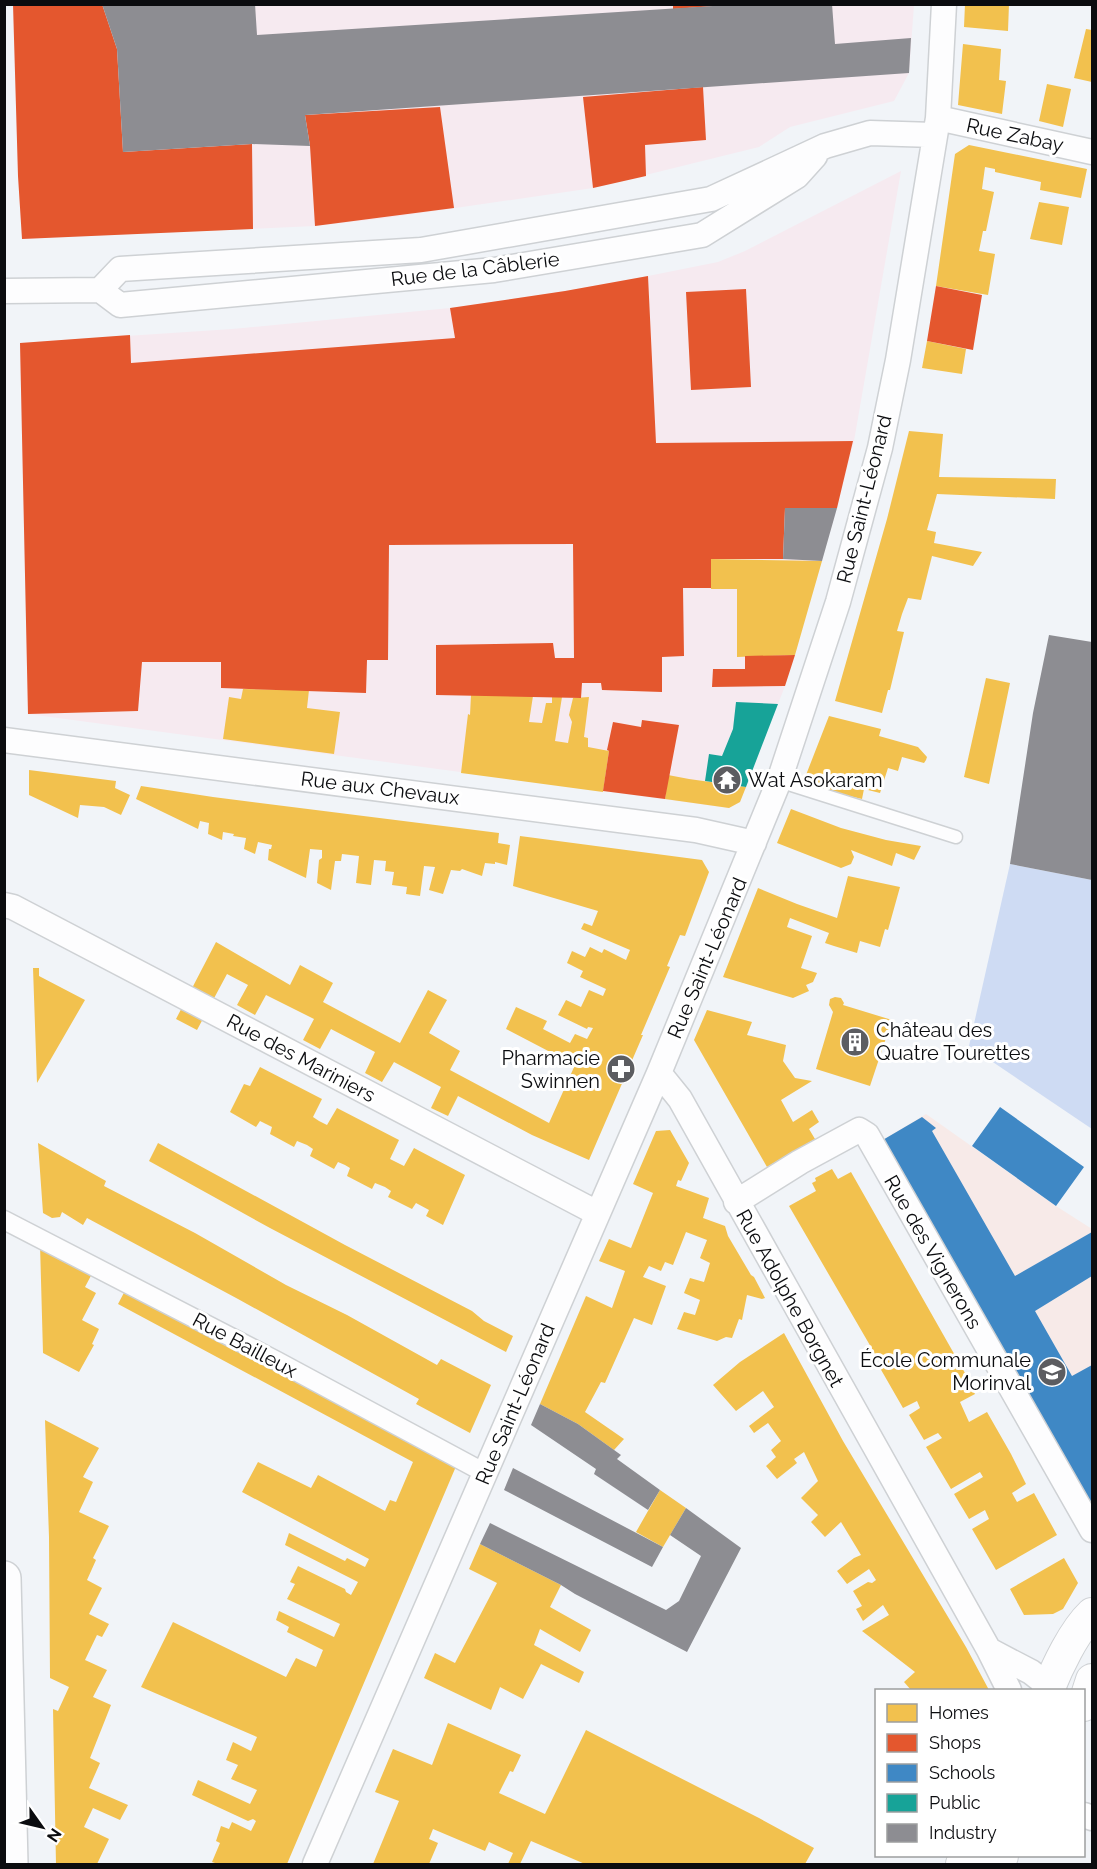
<svg xmlns="http://www.w3.org/2000/svg" width="1097" height="1869" font-family="Raleway,sans-serif">
<rect width="100%" height="100%" fill="#f1f4f8"/>
<path fill="#f6eaf0" d="M13 5H914L909 73 894 101 790 127 759 147 593 188 387 218 315 226 22 239 18 176Z
M901 171 854 441 837 508 785 686 740 802 729 808 28 714 20 343 232 329 450 308 565 291 648 276 718 262 745 251Z"/>
<path fill="#f7eae8" d="M926 1114 1056 1206 1092 1229V1515L881 1141Z"/>
<path fill="#cedbf3" d="M1010 864 1092 880V1129L969 1046Z"/>
<path fill="#f2c14e" d="M965 4H1009L1008 31 964 27Z
M1086 29 1092 30V82L1074 78Z
M963 44 1001 49 999 80 1006 81 1002 114 958 105Z
M1047 84 1071 89 1063 127 1039 121Z
M969 145 1087 169 1081 198 1040 190 1041 182 995 172V169L985 167 982 189 994 192 986 231H983L979 251 995 254 988 295 936 286 955 154Z
M1039 202 1069 207 1062 245 1030 239Z
M927 341 966 349 962 374 922 368Z
M909 431 943 434 939 477 1056 479 1055 499 937 494 927 530 936 532 934 543 982 552 973 566 932 556 921 600 908 598 902 614 897 631 904 632 890 690H888L882 713 835 701 887 519Z
M711 559 822 561 795 655 737 657V589H711Z
M986 678 1010 683 989 784 964 777Z
M243 689 309 690 307 708 340 712 334 754 223 739 229 697 241 699Z
M471 695 533 696 529 722 542 723 546 703H552V697H562L555 741 568 743 572 722 569 715 573 698 589 697 584 737 588 738V747L609 751 603 792 461 773 468 714 470 715Z
M829 716 881 729 879 736 918 747 927 757 926 760 924 763 902 757 898 771 888 768 880 793 864 789 862 799 828 791 804 780Z
M29 770 116 781 115 788 130 795 121 815 104 807 80 805 78 818 29 795Z
M668 775 689 779 746 787 740 802 729 808 665 799Z
M141 786 213 797 499 833 498 843 510 845 507 865 495 862V864L485 863 482 876 462 869 460 871 451 870 443 894 429 890 435 867 424 866 420 896 406 894 407 887 392 885 394 872 385 871 386 861 374 860 371 885 356 883 359 856 342 854 341 861H335L331 890 317 883 319 860 322 858V850L310 849 306 878 268 860 269 849H271L272 845 258 842 255 854 244 849 246 838 233 836 234 834 223 832 222 840 208 834 209 823 200 821 198 829 136 799Z
M791 809 841 828 886 840 921 846 914 860 896 853 892 866 851 850 854 857 851 864 841 868 777 843Z
M520 836 702 860 709 872 685 936 680 935 667 966 670 967 641 1035H643L589 1160 532 1135 458 1096 448 1116 431 1108 441 1087 394 1062 382 1082 365 1073 375 1052 331 1029 320 1049 303 1040 314 1019 266 995 255 1015 237 1005 248 985 227 974 197 1030 176 1019 216 942 290 985 300 965 333 983 323 1002 400 1043 428 990 447 1000 429 1033 460 1051 450 1070 549 1123 575 1065 506 1029 516 1007 547 1021 543 1029 570 1043 575 1034 587 1039 593 1028 588 1027 587 1029 558 1015 566 1000 581 1007 589 990 603 996 606 989 580 977 583 971 567 963 572 951 585 957 590 947 602 953 604 949 626 960 630 950 581 929 584 923 592 926 598 911 513 886Z
M848 876 900 887 888 930 885 929 880 947 860 941 857 953 834 946 825 943 829 933 790 918 787 927 812 936 801 968 817 973 813 982 806 985 809 991 793 998 723 977 758 888 797 904 837 918Z
M33 968H39V976L85 1000 37 1083Z
M835 997 841 998 844 1003 843 1005 892 1020 870 1086 816 1069 833 1012 829 1005 830 999Z
M707 1010 752 1022 747 1035 786 1045 783 1061 795 1078 812 1081 781 1100 793 1122 812 1110 819 1122 809 1129 815 1139 767 1167 694 1040Z
M260 1067 322 1099 313 1117 319 1121 327 1125 337 1108 399 1140 390 1159 404 1166 414 1148 465 1175 443 1225 426 1216 429 1210 416 1203 412 1209 388 1197 391 1191 385 1187 375 1183 372 1189 347 1176 350 1168 345 1165 338 1162 334 1169 310 1156 313 1149 307 1145 297 1141 294 1147 270 1134 272 1127 260 1121 256 1127 230 1112 244 1084 250 1086Z
M670 1130 689 1163 681 1181 678 1180 676 1186 709 1198 703 1218 725 1226 728 1236 751 1275 754 1277 765 1298 762 1299 747 1295 742 1320 739 1319 732 1338 726 1337 717 1341 677 1329 684 1312 695 1315 700 1300 684 1293 690 1278 704 1282 710 1263 700 1258 707 1240 686 1232 673 1265 665 1262 661 1271 649 1266 643 1277 666 1286 652 1325 634 1318 605 1383 601 1382 585 1412 624 1439 614 1450 578 1424 540 1404 586 1296 612 1308 625 1271 599 1261 609 1239 631 1248 653 1193 633 1184 656 1131Z
M38 1143 106 1181 104 1186 195 1233 286 1285 347 1315 437 1365 441 1359 491 1385 470 1433 416 1404 419 1399 238 1299 87 1218 83 1225 62 1212 60 1217 52 1218 43 1213Z
M158 1143 345 1245 472 1311 484 1321 513 1336 506 1352 270 1228 149 1161Z
M832 1169 838 1179 851 1172 965 1373 963 1374 975 1394 960 1402 969 1422 987 1412 1011 1454 1026 1484 1012 1493 1017 1502 1034 1493 1057 1535 996 1570 972 1529 989 1519 985 1510 969 1519 954 1494 983 1477 980 1472 951 1489 926 1447 942 1438 938 1433 924 1440 909 1415 920 1408 917 1401 903 1408 880 1368 882 1366 789 1206 816 1191 812 1183 816 1181 815 1178Z
M40 1244 94 1270 85 1287 96 1293 82 1320 99 1329 92 1344 94 1345 79 1372 43 1353Z
M127 1287 457 1464 287 1864H218L212 1862 220 1843 216 1841 221 1826 229 1829 232 1822 251 1831 256 1821 253 1819 248 1821 192 1795 198 1780 250 1804 257 1790 231 1779 238 1765 226 1760 233 1742 251 1751 257 1737 141 1687 173 1622 286 1677 296 1658 316 1667 323 1650 287 1632 289 1627 276 1620 279 1611 334 1637 340 1624 287 1599 295 1584 290 1582 298 1566 345 1589 346 1592 351 1595 358 1582 285 1545 289 1533 345 1561 347 1558 365 1567 369 1559 242 1492 258 1462 311 1488 318 1475 385 1511 390 1500 396 1502 413 1462 118 1304Z
M784 1333 843 1441 966 1647 989 1690H911L904 1682 915 1672 862 1631 889 1615 883 1605 863 1621 856 1609 862 1606 853 1591 868 1582 872 1583 876 1580 869 1569 847 1584 837 1571 854 1558 861 1555 841 1522 825 1537 811 1522 818 1515 801 1498 818 1481 804 1452 794 1459 797 1463 777 1479 766 1466 776 1457 771 1450 781 1441 768 1423 754 1433 749 1426 774 1407 763 1391 736 1411 713 1385 740 1362Z
M45 1420 99 1448 83 1477 93 1482 79 1512 109 1526 93 1558 96 1560 87 1580 102 1588 89 1614 109 1624 102 1637 97 1635 85 1660 107 1670 93 1697 111 1705 90 1758 100 1763 89 1788 128 1805 120 1820 93 1808 84 1827 109 1839 97 1864H56L53 1709 58 1711 69 1687 50 1678 49 1537Z
M660 1490 686 1508 663 1547 636 1532Z
M480 1544 561 1585 550 1607 591 1630 580 1652 540 1629 534 1645 584 1672 579 1683 541 1664 523 1699 500 1687 491 1710 424 1678 435 1653 455 1663 497 1583 469 1569Z
M1064 1558 1078 1583 1063 1609 1053 1614 1024 1615 1010 1589Z
M448 1723 521 1755 513 1772 510 1771 499 1793 545 1814 586 1730 759 1818 814 1848 805 1864H585L531 1841 520 1864H508L513 1853 489 1842 485 1851 433 1829 429 1839 438 1843 429 1864H373L399 1801 375 1792 393 1749 432 1765Z"/>
<path fill="#e4572e" d="M13 4H102L117 49 123 152 252 144 253 229 22 239 18 176Z
M673 4H715V6L673 9Z
M703 87 706 140 645 145 646 176 593 188 583 97Z
M440 107 454 208 315 226 310 146 305 115Z
M648 276 656 443 853 441 837 508H785L783 559H711V588H683L684 656 662 657V692L602 690 601 683H582L581 698 436 695V645L553 643 555 658H574L573 544 389 545 388 660H367L366 693 221 688V662H142L138 711 28 714 20 343 130 335 131 363 455 338 450 308 565 291Z
M936 286 982 295 973 350 927 341Z
M746 289 751 387 691 390 686 292Z
M795 655 785 686 712 687 713 669H745V656Z
M642 720 679 725 665 799 603 791 609 751 607 750 613 722 641 727Z"/>
<path fill="#3f88c5" d="M1000 1107 1084 1167 1056 1206 972 1146Z
M922 1117 936 1128 932 1131 1015 1276 1092 1232V1276L1035 1311 1072 1376 1092 1365V1515L881 1141Z"/>
<path fill="#17a398" d="M736 702 778 704 746 787 705 781 709 754 722 756 733 729Z"/>
<path fill="#8d8d92" d="M102 4H255L257 35 744 4H832L835 44 911 38 909 73 305 115 310 146 252 144 123 152 117 49Z
M785 508H837L822 561 783 559Z
M1049 635 1092 642V880L1010 864 1033 713Z
M540 1404 578 1424 621 1455 617 1459 660 1490 648 1510 594 1474 596 1469 531 1425Z
M513 1468 663 1547 652 1567 504 1490Z
M686 1508 741 1548 687 1652 575 1594 561 1585 480 1544 490 1523 666 1610 679 1601 701 1556 670 1535Z"/>
<g fill="none" stroke-linecap="round" stroke-linejoin="round">
<g stroke="#ced1d4" stroke-width="15">
<path id="service" d="M779 781 956 837"/>
</g>
<g stroke="#ced1d4" stroke-width="21">
<path id="pedestrian" d="M4 1220 277 1361 485 1473"/>
</g>
<g stroke="#ced1d4" stroke-width="27">
<path id="minor" d="M938 118 1092 152
M100 290 120 269 421 250 711 199 825 146 870 133 934 135
M4 291 100 290 120 305 494 270 702 235 797 176 815 156
M4 740 696 830 754 843
M4 905 13 907 597 1213
M659 1073 680 1099 989 1650 1009 1690
M736 1202 800 1162 859 1130 867 1135 1092 1530
M989 1650 1031 1672 1054 1690
M1084 1815 1092 1818
M315 1864 659 1073 779 781 838 602 880 448 898 360 938 118 944 4"/>
</g>
<g stroke="#ced1d4" stroke-width="34">
<path id="tertiary" d="M1048 1690C1057 1667 1074 1631 1092 1614
M1084 1705 1092 1680
M962 1864 970 1856
M993 1864 1002 1856"/>
</g>
<g stroke="#ced1d4" stroke-width="36">
<path id="secondary" d="M4 1578 11 1864"/>
</g>
<use href="#service" stroke="#fdfdfe" stroke-width="12"/>
<use href="#pedestrian" stroke="#fdfdfe" stroke-width="18"/>
<use href="#minor" stroke="#fdfdfe" stroke-width="24"/>
<use href="#tertiary" stroke="#fdfdfe" stroke-width="32"/>
<use href="#secondary" stroke="#fdfdfe" stroke-width="33"/>
</g>
<defs>
<g id="temple-disc" transform="scale(1.5)"><circle r="9.5" fill="#5c5d61" stroke="#fff"/><path d="M0-6L5-2H3V0L6.5 2.5H4V6H1.5V3h-3V6H-4V2.5H-6.5L-3 0V-2H-5Z" fill="#fff"/></g>
<g id="building-disc" transform="scale(1.5)"><circle r="9.5" fill="#5c5d61" stroke="#fff"/><path d="M-4-6H4V6H1V3H-1V6H-4ZM-2.5-4.3h1.7v1.8h-1.7ZM.8-4.3h1.7v1.8H.8ZM-2.5-1h1.7V.8h-1.7ZM.8-1h1.7V.8H.8Z" fill="#fff"/></g>
<g id="pharmacy-disc" transform="scale(1.5)"><circle r="9.5" fill="#5c5d61" stroke="#fff"/><path d="M-2-6h4v4h4v4h-4v4h-4v-4h-4v-4h4Z" fill="#fff"/></g>
<g id="school-disc" transform="scale(1.5)"><circle r="9.5" fill="#5c5d61" stroke="#fff"/><path d="M0-5L7-2L0 1L-7-2ZM-4 1L0 2.5L4 1V4Q0 6-4 4Z" fill="#fff"/></g>
</defs>
<g fill-rule="evenodd">
<use href="#temple-disc" x="727" y="780"/>
<use href="#building-disc" x="855" y="1042"/>
<use href="#pharmacy-disc" x="621" y="1069"/>
<use href="#school-disc" x="1052" y="1372"/>
</g>
<g text-anchor="middle" stroke-width="6" stroke-linejoin="round" paint-order="stroke">
<g font-size="20" fill="#0b0c0f" stroke="#fff">
<text transform="translate(1015 135) rotate(12)" y="7">Rue Zabay</text>
<text transform="translate(475 269) rotate(-7)" y="7">Rue de la Câblerie</text>
<text transform="translate(864 499) rotate(-76)" y="7">Rue Saint-Léonard</text>
<text transform="translate(380 788) rotate(7)" y="7">Rue aux Chevaux</text>
<text transform="translate(707 958) rotate(-67)" y="7">Rue Saint-Léonard</text>
<text transform="translate(301 1058) rotate(28)" y="7">Rue des Mariniers</text>
<text transform="translate(933 1252) rotate(60)" y="7">Rue des Vignerons</text>
<text transform="translate(790 1298) rotate(61)" y="7">Rue Adolphe Borgnet</text>
<text transform="translate(245 1345) rotate(28)" y="7">Rue Bailleux</text>
<text transform="translate(515 1404) rotate(-67)" y="7">Rue Saint-Léonard</text>
</g>
<g font-size="20" fill="#0b0c0f" stroke="#fff" text-anchor="start">
<text x="748" y="787">Wat Asokaram</text>
<text x="876" y="1037">Château des<tspan x="876" dy="23">Quatre Tourettes</tspan></text>
<text x="600" y="1065" text-anchor="end">Pharmacie<tspan x="600" dy="23">Swinnen</tspan></text>
<text x="1031" y="1367" text-anchor="end">École Communale<tspan x="1031" dy="23">Morinval</tspan></text>
</g>
</g>
<rect width="1097" height="1869" fill="none" stroke="#0b0c0f" stroke-width="12"/>
<rect x="875" y="1689" width="210" height="168" fill="#ffffff" stroke="#9d9e9f" stroke-width="1.5"/>
<rect x="887" y="1704" width="30" height="18" fill="#f2c14e" stroke="#9d9e9f" stroke-width="1.5"/>
<text x="929" y="1719" font-size="18" fill="#0b0c0f">Homes</text>
<rect x="887" y="1734" width="30" height="18" fill="#e4572e" stroke="#9d9e9f" stroke-width="1.5"/>
<text x="929" y="1749" font-size="18" fill="#0b0c0f">Shops</text>
<rect x="887" y="1764" width="30" height="18" fill="#3f88c5" stroke="#9d9e9f" stroke-width="1.5"/>
<text x="929" y="1779" font-size="18" fill="#0b0c0f">Schools</text>
<rect x="887" y="1794" width="30" height="18" fill="#17a398" stroke="#9d9e9f" stroke-width="1.5"/>
<text x="929" y="1809" font-size="18" fill="#0b0c0f">Public</text>
<rect x="887" y="1824" width="30" height="18" fill="#8d8d92" stroke="#9d9e9f" stroke-width="1.5"/>
<text x="929" y="1839" font-size="18" fill="#0b0c0f">Industry</text>
<g transform="translate(42 1827) rotate(124)" stroke="#ffffff" stroke-width="4.5" paint-order="stroke">
<path d="M0-4.5L10 22L0 15L-10 22Z" fill="#0b0c0f"/>
<text y="-9" font-size="16" font-weight="bold" text-anchor="middle" fill="#0b0c0f">N</text>
</g>
</svg>
